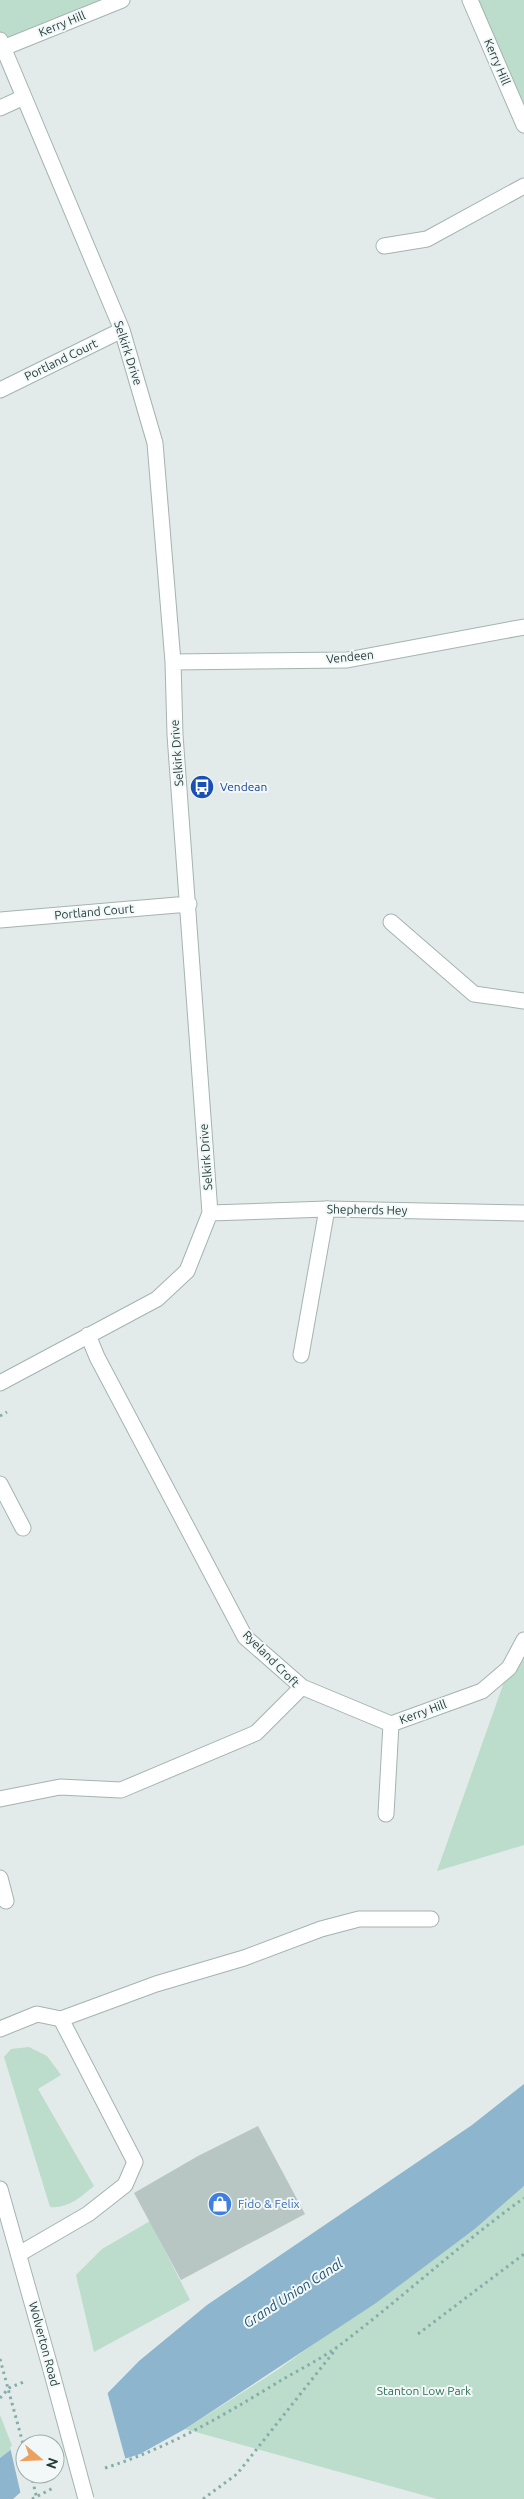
<svg xmlns="http://www.w3.org/2000/svg" width="524" height="2499" font-family="Ubuntu,sans-serif">
<rect width="100%" height="100%" fill="#e2ebe9"/>
<path fill="#bcdccc" d="M0 0H122L3 48 0 40Z
M470 0H524V125Z
M524 1640V1845L437 1871 509 1668Z
M29 2047 47 2056 61 2075 38 2089 94 2186C81 2197 67 2209 50 2207L4 2057 11 2049Z
M524 2186V2499H437L185 2429 276 2371 476 2228Z
M150 2221 190 2300 94 2352 76 2275 102 2249Z
M0 2415 13 2448 0 2458Z"/>
<path fill="#8db5ce" fill-rule="evenodd" d="M524 2084V2186L476 2228 376 2303 185 2429 140 2454 22 2491 13 2499H0V2458L13 2448 95 2406 139 2361 207 2305 472 2125ZM25 2444H55V2474H25Z"/>
<path fill="#e2ebe9" fill-rule="evenodd" d="M107 2391 126 2461 68 2481 21 2495 10 2447 93 2404ZM25 2444H55V2474H25Z"/>
<path fill="#b7c6c3" d="M258 2126 305 2214 181 2280 134 2193 198 2156Z"/>
<g fill="none" stroke-linecap="round" stroke-linejoin="round">
<g stroke="#a5b3b1" stroke-width="17">
<path id="service" d="M384 246 427 239 524 186
M391 922 474 994 524 1001
M301 1355 327 1209
M0 1484 23 1528
M386 1814 391 1724
M61 2019 156 1984 244 1958 321 1929 359 1919H431
M0 2029 37 2014 61 2019 135 2162 125 2185 88 2214 19 2254"/>
</g>
<g stroke="#a5b3b1" stroke-width="17">
<path id="minor" d="M470 0 524 125
M0 40 122 330 155 443 173 662 175 735 210 1213 187 1271 157 1299 0 1383
M3 48 122 0
M0 108 24 97
M0 390 122 330
M173 662 347 660 524 627
M0 920 189 904
M210 1213 327 1209 524 1213
M88 1335 97 1357 245 1637 302 1687 391 1724 482 1691 509 1668 524 1640
M0 1799 60 1787 121 1790 256 1733 302 1687
M0 1878 6 1901"/>
</g>
<g stroke="#a5b3b1" stroke-width="17">
<path id="tertiary" d="M0 2189 51 2370"/>
</g>
<path stroke="#84aeaa" stroke-width="3" stroke-dasharray="2.5 4" stroke-linecap="butt" d="M0 1416 7 1412
M418 2334 524 2254
M0 2359 25 2451
M0 2398 9 2388 26 2381
M105 2468C168 2448 219 2418 275 2384 296 2371 320 2360 340 2345 403 2297 460 2244 524 2198
M32 2499 55 2487
M203 2499 237 2474 336 2349"/>
<use href="#service" stroke="#fff" stroke-width="15"/>
<use href="#minor" stroke="#fff" stroke-width="15"/>
<use href="#tertiary" stroke="#fff" stroke-width="15"/>
<g stroke="#a5b3b1" stroke-width="17" stroke-linecap="butt">
<path id="tertiary-bridge" d="M51 2370 86 2499"/>
</g>
<path stroke="#84aeaa" stroke-width="3" stroke-dasharray="2.5 4" stroke-linecap="butt" d="M31 2474 37 2499"/>
<use href="#tertiary-bridge" stroke="#fff" stroke-width="15"/>
</g>
<defs>
<g id="bus-disc" transform="scale(1.25)"><circle r="9.5" fill="#1a4fb4" stroke="#f2f8f7"/><path d="M-5-6H5V4H4V6H2V4H-2V6H-4V4H-5ZM-3.5-4V0h7V-4ZM-3.5 1.2v1.5H-2V1.2ZM2 1.2v1.5H3.5V1.2Z" fill="#fff"/></g>
<g id="shop-disc" transform="scale(1.25)"><circle r="9.5" fill="#3f7fe0" stroke="#f2f8f7"/><path d="M-5-2.5h2.3a2.7 3.5 0 0 1 5.4 0H5L5.5 6h-11ZM-1.5-2.5h3a1.5 2.3 0 0 0-3 0Z" fill="#fff"/></g>
</defs>
<g fill-rule="evenodd">
<use href="#bus-disc" x="202" y="787"/>
<use href="#shop-disc" x="220" y="2204"/>
</g>
<g text-anchor="middle" stroke-width="4" stroke-linejoin="round" paint-order="stroke">
<g font-size="12" fill="#233c3b" stroke="#f2f8f7">
<text transform="translate(62 24) rotate(-22)" y="4">Kerry Hill</text>
<text transform="translate(497 62) rotate(67)" y="4">Kerry Hill</text>
<text transform="translate(128 353) rotate(72)" y="4">Selkirk Drive</text>
<text transform="translate(61 360) rotate(-26)" y="4">Portland Court</text>
<text transform="translate(350 657) rotate(-6)" y="4">Vendeen</text>
<text transform="translate(177 753) rotate(-94)" y="4">Selkirk Drive</text>
<text transform="translate(94 912) rotate(-5)" y="4">Portland Court</text>
<text transform="translate(206 1157) rotate(-94)" y="4">Selkirk Drive</text>
<text transform="translate(367 1210) rotate(1)" y="4">Shepherds Hey</text>
<text transform="translate(271 1659) rotate(45)" y="4">Ryeland Croft</text>
<text transform="translate(423 1712) rotate(-20)" y="4">Kerry Hill</text>
<text transform="translate(44 2344) rotate(75)" y="4">Wolverton Road</text>
</g>
<g font-size="12" fill="#164399" stroke="#f2f8f7" text-anchor="start">
<text x="220" y="791">Vendean</text>
</g>
<g font-size="12" fill="#366cbe" stroke="#f2f8f7" text-anchor="start">
<text x="238" y="2208">Fido &amp; Felix</text>
</g>
<g font-size="12" fill="#2f7057" stroke="#f2f8f7">
<text x="424" y="2395">Stanton Low Park</text>
</g>
<g font-size="14" font-style="italic" fill="#205375" stroke="#f2f8f7">
<text transform="translate(293 2293) rotate(-33)" y="5">Grand Union Canal</text>
</g>
</g>
<g transform="translate(40 2459) rotate(109)"><circle r="24" fill="#f2f8f7" stroke="#9fadac"/>
<path d="M0-4L9 19L0 12L-9 19Z" fill="#eba261"/>
<text y="-8" font-size="14" font-weight="bold" text-anchor="middle" fill="#233c3b">N</text>
</g>
</svg>
